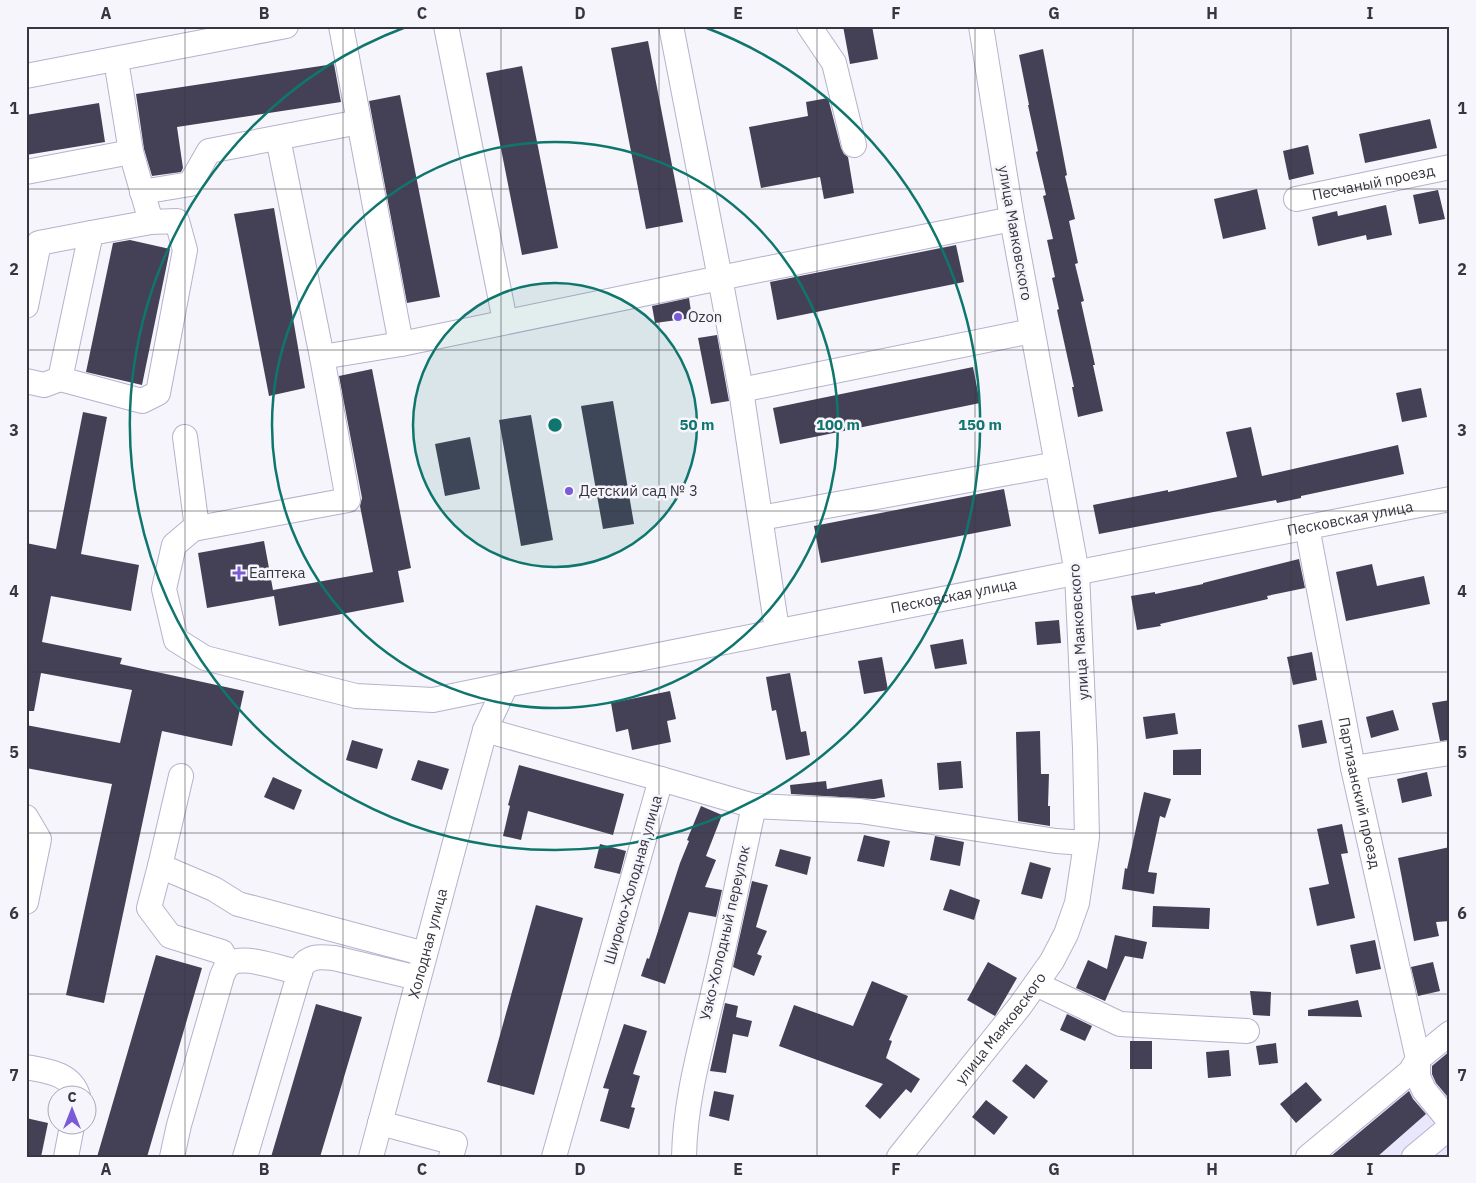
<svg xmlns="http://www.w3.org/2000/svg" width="1476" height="1183" font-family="'IBM Plex Sans',sans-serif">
<rect width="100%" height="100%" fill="#f6f5fb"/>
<path fill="#e9e7fb" d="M1450 1042V1157H1312Z"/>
<path fill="#444156" d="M843 26H872L878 59 850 64Z
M648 41 683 222 646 229 611 48Z
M1043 49 1067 175 1065 176 1075 219 1069 221 1078 263 1075 264 1084 301 1081 302 1095 365H1093L1103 411 1078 417 1072 387H1074L1057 310 1059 309 1052 278 1055 277 1047 240 1053 239 1043 196 1046 195 1036 152 1038 151 1028 105H1029L1019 55Z
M334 64 341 102 177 127 183 168 181 172 152 176 144 149 136 94Z
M522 66 558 248 522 255 486 73Z
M400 95 440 297 407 303 369 101Z
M828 98 841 148 844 154 848 157 854 193 824 199 820 177 761 188 749 127 808 116 806 102Z
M99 103 105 142 26 155V115Z
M1430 119 1437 148 1365 163 1359 134Z
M1308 145 1314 174 1289 180 1283 151Z
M1257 189 1266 229 1223 239 1214 199Z
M1438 190 1445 219 1419 224 1413 195Z
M1386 205 1392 235 1367 240 1366 235 1318 246 1312 217 1337 211 1338 216Z
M274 208 305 388 269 396 234 214Z
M130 240 170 249 142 385 86 372 113 243Z
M956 245 964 282 777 320 770 282Z
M689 298 692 318 655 323 652 306Z
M717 335 729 401 711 404 698 338Z
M973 367 980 403 780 444 773 408Z
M372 369 411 568 398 571 404 602 279 626 274 596 207 608 198 553 264 541 273 590 373 572 360 506 362 498 339 376Z
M1421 388 1427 417 1402 422 1396 393Z
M613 401 634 524 603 529 581 406Z
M83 412 107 417 81 554 139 565 131 611 51 596 42 642 122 658 120 664 244 691 232 746 162 731 104 1003 66 995 112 784 26 768V725L120 743 132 690 41 673 34 711H26V543L56 549Z
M531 415 553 540 521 546 499 420Z
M1251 427 1262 476 1398 445 1404 474 1301 496V498L1277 503 1276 500 1099 534 1093 505 1168 490V492L1237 477 1226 432Z
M470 437 480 489 445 496 435 444Z
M1004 489 1011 526 821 563 814 526Z
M1299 559 1305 588 1267 596 1268 599 1160 624 1161 626 1137 630 1131 596 1155 592V594L1203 584V583Z
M1372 564 1377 586 1424 576 1430 604 1346 621 1336 572Z
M1059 620 1061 643 1037 645 1035 622Z
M963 639 967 664 935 669 930 645Z
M1312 652 1317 680 1293 685 1287 657Z
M882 657 888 690 864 694 858 661Z
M790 673 801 732 806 731 810 755 786 760 776 710 772 711 766 677Z
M670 691 676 719 667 721 671 742 632 750 628 729 616 732 611 703Z
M1450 700V740L1440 741 1432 703Z
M1393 710 1399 730 1371 738 1366 717Z
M1175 713 1178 734 1146 739 1143 717Z
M1322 720 1327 743 1302 748 1298 725Z
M1040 731 1041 774H1049L1048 806H1050V826L1018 821 1016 732Z
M352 740 383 749 377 769 346 760Z
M1201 749V775H1173V750Z
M418 760 449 769 442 790 411 780Z
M961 761 963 788 939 790 937 763Z
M519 765 624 794 613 835 528 811 521 840 503 836 510 806 508 805Z
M1427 772 1432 796 1402 803 1397 779Z
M273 777 302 790 294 810 264 797Z
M882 779 885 797 874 799 791 794 790 785 826 781 827 789Z
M1144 792 1171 799 1165 818 1160 816 1148 872 1157 873 1154 894 1122 889 1125 868 1127 869Z
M701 806 722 815 706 856 716 860 705 887 722 890 716 917 689 912 665 984 641 976 647 958 649 959 680 863 689 841 687 840Z
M1342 824 1348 853 1341 854 1355 918 1317 926 1309 888 1329 884 1317 829Z
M864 835 890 841 884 867 857 861Z
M935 836 964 842 960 866 930 860Z
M600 844 626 851 620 874 594 868Z
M1450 847V921L1436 922 1439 936 1414 941 1398 858Z
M780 849 811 857 807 875 775 866Z
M1030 862 1051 868 1042 899 1021 894Z
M752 881 768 885 756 927 767 931 757 954 762 956 754 976 733 967Z
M950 889 980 900 974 920 943 910Z
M536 905 583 918 534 1095 487 1082Z
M1153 906 1210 908 1209 929 1152 927Z
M1115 935 1147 942 1143 959 1125 956 1105 1001 1076 988 1088 960 1107 969Z
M1375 940 1381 969 1356 974 1350 945Z
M156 955 202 968 147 1157H97Z
M988 962 1017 978 995 1016 967 1000Z
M1433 962 1440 991 1418 996 1411 967Z
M872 981 908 996 889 1040 892 1041 886 1058 920 1079 911 1093 906 1089 880 1119 865 1106 883 1084 779 1046 794 1005 853 1026Z
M1250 991 1271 992 1270 1016 1253 1015Z
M1358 1000 1362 1017 1308 1016V1010Z
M725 1003 738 1006 736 1017 752 1021 748 1037 733 1034 726 1073 710 1071Z
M316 1004 362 1017 320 1157H271Z
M1067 1014 1092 1026 1085 1041 1060 1030Z
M624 1024 647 1031 633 1074 640 1076 631 1107 635 1108 629 1129 600 1121 609 1089 603 1088Z
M1130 1041H1152V1069H1130Z
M1276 1043 1278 1063 1259 1065 1256 1046Z
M1229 1050 1231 1076 1208 1078 1206 1052Z
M1450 1051V1093L1447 1096 1436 1083 1432 1074V1066Z
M1026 1064 1048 1081 1034 1099 1012 1081Z
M1306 1082 1322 1100 1296 1123 1280 1104Z
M714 1091 734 1095 729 1121 709 1116Z
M1409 1091 1413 1099 1426 1114 1377 1157H1330Z
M986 1100 1008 1117 994 1135 972 1117Z
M26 1118 48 1123 41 1157H26Z"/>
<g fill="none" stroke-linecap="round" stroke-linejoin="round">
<g stroke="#b5b2cc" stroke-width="26">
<g id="minor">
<path d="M341 26 401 344"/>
<path d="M446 26 505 321"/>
<path d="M809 26 834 63 854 145"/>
<path d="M116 60 131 152 151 222 177 221 185 250 158 393 142 401 60 379 91 233 151 222"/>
<path d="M26 76 286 26"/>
<path d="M278 138 322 357"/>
<path d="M26 172 131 152"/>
<path d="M142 192 190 184 209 151 359 122"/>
<path id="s1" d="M1296 199 1450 167"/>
<path d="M26 306 39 243 91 233"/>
<path d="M26 381 44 385 60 379"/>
<path d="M741 390 1032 331"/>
<path d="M185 437 197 528"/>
<path d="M761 518 1057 464"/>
<path id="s2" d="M1307 527 1353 768 1418 1059V1077L1424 1090 1450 1122"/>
<path d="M777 630 741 390 720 278 1012 219"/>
<path d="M506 685 433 700 356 696 205 658 176 640 164 589 174 545 193 529 348 500 322 357 401 344 720 278 671 26"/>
<path d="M485 730 661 779 554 1157"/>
<path d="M1353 768 1450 753"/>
<path d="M181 776 160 866 214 889 238 904 425 954"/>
<path d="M661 779 754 806C741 865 729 925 715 985 702 1042 685 1098 684 1157"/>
<path d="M754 806 860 811 1056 841 1086 843"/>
<path d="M26 817 39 839 26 902"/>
<path d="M160 866 149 908 170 936 222 952 229 964"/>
<path d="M1036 984 1120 1024 1247 1031"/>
<path d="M26 1067C47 1071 71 1073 78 1096"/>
<path d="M380 1123 455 1143 451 1157"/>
<path d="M66 1157 72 1126"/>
<path d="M172 1157 179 1125 222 976C224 971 226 966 231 963 247 955 283 969 300 973"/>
<path d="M245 1157 301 968C309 955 320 957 334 958L418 978"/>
<path id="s3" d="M371 1157 485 730 506 685C820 621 1135 561 1450 499"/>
<path id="s4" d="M899 1157 1020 1006 1052 961 1066 934 1077 903 1087 837 1085 748 1077 573 1012 219 981 26"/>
<path d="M1308 1157 1410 1072 1418 1059 1450 1033"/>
<path d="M1414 1157 1450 1127"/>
</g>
</g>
<use href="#minor" stroke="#fff" stroke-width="24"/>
</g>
<path fill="none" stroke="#373540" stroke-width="1" stroke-opacity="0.55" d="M185 26V1157M343 26V1157M501 26V1157M659 26V1157M817 26V1157M975 26V1157M1133 26V1157M1291 26V1157M26 189H1450M26 350H1450M26 511H1450M26 672H1450M26 833H1450M26 994H1450"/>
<circle cx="555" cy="425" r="142" fill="#0f766e" fill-opacity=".12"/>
<g fill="none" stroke="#0f766e" stroke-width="2.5">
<circle cx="555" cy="425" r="142"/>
<circle cx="555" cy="425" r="283"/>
<path d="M704 27A425 425 0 1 1 406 27"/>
</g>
<g fill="#7a5bd6" stroke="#f6f5fb" stroke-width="2">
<circle cx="678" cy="317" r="5"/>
<circle cx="569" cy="491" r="5"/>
<path d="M236.5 565.5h5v5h5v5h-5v5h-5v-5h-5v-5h5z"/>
</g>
<g text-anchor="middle" stroke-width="5" stroke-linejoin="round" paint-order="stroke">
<g font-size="15" fill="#373540" stroke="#f6f5fb">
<text dy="5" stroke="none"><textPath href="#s1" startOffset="79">Песчаный проезд</textPath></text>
<text transform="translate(1015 233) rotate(80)" y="5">улица Маяковского</text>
<text dy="5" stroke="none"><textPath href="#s3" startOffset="1352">Песковская улица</textPath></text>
<text dy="5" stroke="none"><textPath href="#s3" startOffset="948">Песковская улица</textPath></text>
<text transform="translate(1079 632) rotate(-94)" y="5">улица Маяковского</text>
<text dy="5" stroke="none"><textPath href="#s2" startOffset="271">Партизанский проезд</textPath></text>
<text transform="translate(633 880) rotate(-74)" y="5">Широко-Холодная улица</text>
<text transform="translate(725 933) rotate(-77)" y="5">Узко-Холодный переулок</text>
<text dy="5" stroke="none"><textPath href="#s3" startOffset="221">Холодная улица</textPath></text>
<text dy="5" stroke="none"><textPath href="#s4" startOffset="164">улица Маяковского</textPath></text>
</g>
<g font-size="15" fill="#373540" stroke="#f6f5fb" text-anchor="start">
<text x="688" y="322">Ozon</text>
<text x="579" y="496">Детский сад № 3</text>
<text x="249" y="578">Еаптека</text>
</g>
</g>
<circle cx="555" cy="425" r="8" fill="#0f766e" stroke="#f6f5fb" stroke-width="2.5"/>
<g font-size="15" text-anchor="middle" font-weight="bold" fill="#0f766e" stroke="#f6f5fb" stroke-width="5" stroke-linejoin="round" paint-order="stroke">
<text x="697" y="430">50 m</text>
<text x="838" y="430">100 m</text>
<text x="980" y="430">150 m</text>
</g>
<rect width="1476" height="1183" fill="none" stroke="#f6f5fb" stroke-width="55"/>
<g transform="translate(72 1110)"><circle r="24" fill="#f6f5fb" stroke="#aaa8b0"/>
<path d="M0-4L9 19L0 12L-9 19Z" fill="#7a5bd6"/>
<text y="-8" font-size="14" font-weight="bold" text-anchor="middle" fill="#373540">С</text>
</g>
<rect x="28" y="28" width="1420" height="1128" fill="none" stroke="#373540" stroke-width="2"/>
<g font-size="16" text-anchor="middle" font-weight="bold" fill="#373540">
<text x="106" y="19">A</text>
<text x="264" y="19">B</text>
<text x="422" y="19">C</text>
<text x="580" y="19">D</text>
<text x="738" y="19">E</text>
<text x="896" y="19">F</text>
<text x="1054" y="19">G</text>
<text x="1212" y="19">H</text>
<text x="1370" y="19">I</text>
<text x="14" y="114">1</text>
<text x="1462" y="114">1</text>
<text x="14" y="275">2</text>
<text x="1462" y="275">2</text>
<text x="14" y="436">3</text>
<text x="1462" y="436">3</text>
<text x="14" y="597">4</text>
<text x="1462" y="597">4</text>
<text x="14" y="758">5</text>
<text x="1462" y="758">5</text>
<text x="14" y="919">6</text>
<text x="1462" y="919">6</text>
<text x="14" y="1081">7</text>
<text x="1462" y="1081">7</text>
<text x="106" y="1175">A</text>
<text x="264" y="1175">B</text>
<text x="422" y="1175">C</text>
<text x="580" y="1175">D</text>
<text x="738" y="1175">E</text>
<text x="896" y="1175">F</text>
<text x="1054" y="1175">G</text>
<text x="1212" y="1175">H</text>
<text x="1370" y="1175">I</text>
</g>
</svg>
